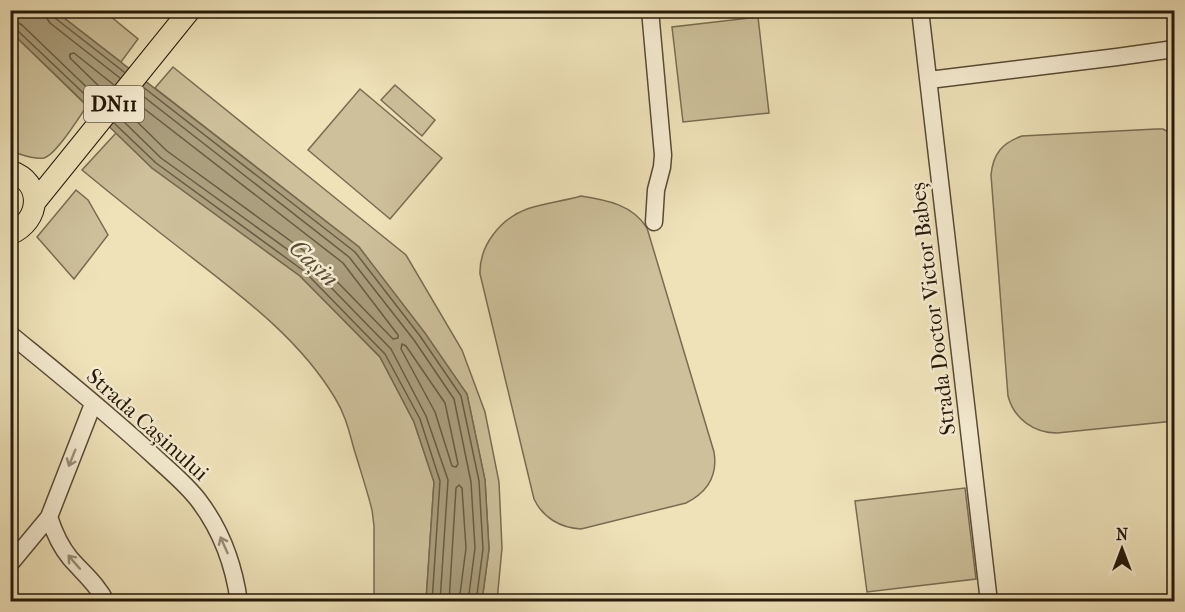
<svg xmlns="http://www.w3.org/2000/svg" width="1185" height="612" font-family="'IM FELL French Canon',serif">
<rect width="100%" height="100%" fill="#efe2b9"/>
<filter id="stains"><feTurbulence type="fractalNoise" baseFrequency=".00333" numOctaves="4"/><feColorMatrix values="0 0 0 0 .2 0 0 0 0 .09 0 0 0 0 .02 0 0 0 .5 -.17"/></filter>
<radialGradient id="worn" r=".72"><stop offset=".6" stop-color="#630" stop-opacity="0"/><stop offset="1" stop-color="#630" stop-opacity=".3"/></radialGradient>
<path fill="#cdc09b" stroke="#796c52" stroke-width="1.5" d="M55 11H104L138 39 121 62Z
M758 17 769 113 683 122 672 27Z
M11 32 87 106C79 117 56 155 44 158 33 160 21 154 10 151Z
M173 67 406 255 462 350 485 412 499 482 502 548 497 601H482L489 549 485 480 467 394 359 247 155 88Z
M395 85 435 120 422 136 381 100Z
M360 89 442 158 390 219 308 150Z
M1156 129H1163L1174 135V421L1057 433C1034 433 1014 419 1008 396L991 175C993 154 1002 143 1022 136Z
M116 133 152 168 300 276 380 357 414 422 434 482 426 601H374V526L372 510C367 490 360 469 354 449 349 431 345 414 335 398 299 338 240 295 186 253 151 226 116 198 82 170Z
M76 190 88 200 108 235 74 279 37 237Z
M581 196C607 200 633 205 647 228L714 452C718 476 708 492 686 503L581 529C561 528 543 518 534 499L480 274C479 246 500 219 527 209 544 203 564 201 581 196Z
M965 488 976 579 867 592 855 501Z"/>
<path fill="#aa9e7d" stroke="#75694e" stroke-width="1.5" d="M10 11H55L359 247 425 333 467 394 485 480 489 549 482 601H426L434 482 414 422 380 357 300 276 152 168 11 32Z"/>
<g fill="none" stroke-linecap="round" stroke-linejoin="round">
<path stroke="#685c42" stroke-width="1.5" d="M45 10 46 17 50 23 120 78
M52 10 55 18 124 72
M10 21 17 22 22 25 101 101
M10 29 17 30 97 106
M143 87 355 252 420 336 461 396 479 481 483 549 476 602
M139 93 349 257 414 340 454 399 471 482 475 548 468 602
M107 94 70 58V54L74 53 114 85
M125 110 167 151 314 258 393 339 398 338V335L343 263 133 100
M119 117 161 158 309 265 391 349 426 416 448 480 440 602
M114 123 156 163 304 271 385 354 420 419 440 481 432 602
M402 344 406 346 445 403 458 464 456 467 452 466 435 412 401 349Z
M449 602 456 488 459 485 462 488 466 548 459 602"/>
<g stroke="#584b34" stroke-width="19">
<path id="minor" d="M650 10 663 155 662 167 656 190 654 222
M920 10 989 602
M929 80 1117 57 1174 49
M10 334C60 375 110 415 157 459 171 472 187 485 199 501 221 530 234 566 239 602
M49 517C54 532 60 546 70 558 83 573 98 585 106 602
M10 564 49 517 93 404"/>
</g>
<g stroke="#251908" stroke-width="23">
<path id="major" d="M10 171C44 182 41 221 10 234
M35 202 190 10"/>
</g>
<use href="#minor" stroke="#f5ecd2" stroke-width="16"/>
<use href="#major" stroke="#efe2b9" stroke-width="21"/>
</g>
<defs><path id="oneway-shaft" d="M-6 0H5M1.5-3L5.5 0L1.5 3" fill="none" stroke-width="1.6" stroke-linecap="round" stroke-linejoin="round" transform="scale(1.5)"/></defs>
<g stroke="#978d77">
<use href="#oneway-shaft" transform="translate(72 458) rotate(112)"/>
<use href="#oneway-shaft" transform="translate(224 545) rotate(-114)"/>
<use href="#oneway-shaft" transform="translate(74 562) rotate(-131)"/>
</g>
<g text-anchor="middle" stroke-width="5" stroke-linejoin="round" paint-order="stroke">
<rect fill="#f5ecd2" stroke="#635845" stroke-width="1.5" x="84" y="86" width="60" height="36" rx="4.5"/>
<g font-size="21" font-weight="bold" fill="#251908">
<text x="114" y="111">DN11</text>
</g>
<g font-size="22" fill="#251908" stroke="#f5ecd2">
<text transform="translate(932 309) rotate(-97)" y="8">Strada Doctor Victor Babeș</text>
<text transform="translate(148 424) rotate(42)" y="8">Strada Cașinului</text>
</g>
<g font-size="24" font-style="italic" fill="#5a4e37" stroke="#f5ecd2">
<text transform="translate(314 263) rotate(43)" y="8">Cașin</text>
</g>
</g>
<rect width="1185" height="612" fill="none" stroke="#efe2b9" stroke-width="36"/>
<rect x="12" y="12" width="1161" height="588" fill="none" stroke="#251908" stroke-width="3"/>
<rect x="18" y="18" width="1149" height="576" fill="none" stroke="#251908" stroke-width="1.5"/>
<g transform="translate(1122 549)" stroke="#f5ecd2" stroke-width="4.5" paint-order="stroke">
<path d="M0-4.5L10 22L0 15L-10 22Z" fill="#251908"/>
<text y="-9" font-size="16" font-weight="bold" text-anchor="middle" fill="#251908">N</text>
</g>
<rect width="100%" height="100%" filter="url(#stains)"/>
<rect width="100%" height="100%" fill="url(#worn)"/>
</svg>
